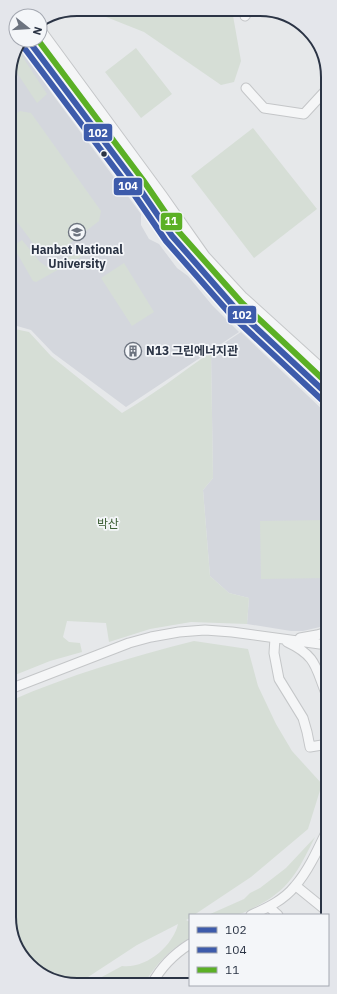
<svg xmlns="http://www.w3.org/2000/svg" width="337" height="994" font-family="'IBM Plex Sans','Noto Sans KR',sans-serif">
<rect width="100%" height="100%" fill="#e6e8ea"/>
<path fill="#d4d7dd" d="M18 45 53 95 99 157 141 214V225L149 239 159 244 177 268 188 276 212 305 239 332 126 407 53 353 31 330 10 324 9 72Z
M241 332 327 414V624L320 627 303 631H291L247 624 249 598 229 593 210 576 203 490 213 478 211 352Z"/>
<path fill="#d6ded6" d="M86 9 232 10 241 61 234 82 221 85 144 32Z
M16 47 47 94 37 103 11 64Z
M136 48 172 94 141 118 105 72Z
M20 111 31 113 101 211 99 221 56 254 48 256 41 254 9 211V119Z
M253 128 317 209 254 258 191 176Z
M22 240 40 262 47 267 85 250 88 251V253L36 282 33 281 13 246Z
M124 263 154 312 132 326 101 278Z
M10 328 29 332 51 356 122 413C153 395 181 373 211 352L213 478 203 490 210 576 229 593 249 598 247 624 191 622 150 629 109 642 106 623 67 621 63 637 69 642 80 643 82 652 50 661 10 677Z
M327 520V578L261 579 260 521Z
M194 641 248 649 258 686 276 724 292 751 322 784 308 829 251 877 194 915H190V918L186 920 190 922V938C170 949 156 964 144 984H89L122 966C146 969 173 946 178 924L137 945 82 981H59L29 965 10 930V701C69 675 131 657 194 641Z
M315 837C298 871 289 891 253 908 249 910 244 913 239 914 230 917 218 915 208 915L244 899 250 893 260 888 286 868Z"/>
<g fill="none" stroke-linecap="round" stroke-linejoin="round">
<g stroke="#c4c6c8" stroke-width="11">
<path id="minor" d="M245 16 249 10
M40 29 162 195 205 256 242 296 327 373
M28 40 137 185 172 236 236 309 327 394
M246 88 264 108 304 114 327 89
M275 638 274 653 279 679 303 718 307 732 310 747 328 744
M300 638 317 635 327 632
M287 642C319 657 315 669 328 698
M10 689 129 643 151 637 179 632 205 630 232 632 327 645
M296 886 328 912
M269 907 278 915
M251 915C267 908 284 900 295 886 309 870 319 847 328 828
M152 984C161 967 174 954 190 944"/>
</g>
<use href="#minor" stroke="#f5f6f7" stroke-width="9"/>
<g stroke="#f4f6f9" stroke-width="9">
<path id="bus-1" d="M28 40 137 185 172 236 236 309 327 394"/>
</g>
<g stroke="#f4f6f9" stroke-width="9">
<path id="bus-2" d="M22 45 131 190 166 241 231 315 322 400"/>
</g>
<g stroke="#f4f6f9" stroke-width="9">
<path id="bus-3" d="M38 40 143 180 178 231 242 303 327 383"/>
</g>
<use href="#bus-1" stroke="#3d5bab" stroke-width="6"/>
<use href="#bus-2" stroke="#3d5bab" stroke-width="6"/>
<use href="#bus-3" stroke="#5bb025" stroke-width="6"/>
</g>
<defs>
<g id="university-ring" transform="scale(0.9)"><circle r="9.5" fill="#f4f6f9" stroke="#6c737f" stroke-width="1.5"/><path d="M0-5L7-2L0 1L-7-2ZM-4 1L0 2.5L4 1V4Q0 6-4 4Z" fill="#6c737f"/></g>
<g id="building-ring" transform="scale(0.9)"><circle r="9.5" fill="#f4f6f9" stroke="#6c737f" stroke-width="1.5"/><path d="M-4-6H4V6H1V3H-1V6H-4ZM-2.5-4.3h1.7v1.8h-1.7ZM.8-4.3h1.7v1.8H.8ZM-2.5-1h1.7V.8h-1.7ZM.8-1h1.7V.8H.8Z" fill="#6c737f"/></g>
</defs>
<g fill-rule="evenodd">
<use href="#university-ring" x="77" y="232"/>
<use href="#building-ring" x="133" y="351"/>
</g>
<circle fill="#2b3445" stroke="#f4f6f9" stroke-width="1.5" cx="104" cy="154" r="3.5"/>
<g text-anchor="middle" stroke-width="3.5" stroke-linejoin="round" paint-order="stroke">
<g font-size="12" font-weight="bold" fill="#2b3445" stroke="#f4f6f9">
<text x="77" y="254">Hanbat National<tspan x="77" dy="14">University</tspan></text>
<text x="146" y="355" text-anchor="start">N13 그린에너지관</text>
</g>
<g font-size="12" fill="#3f6138" stroke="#f4f6f9">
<text x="108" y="528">박산</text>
</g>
</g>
<path d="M0 0H337V994H0ZM77 16H260A61 61 0 0 1 321 77V917A61 61 0 0 1 260 978H77A61 61 0 0 1 16 917V77A61 61 0 0 1 77 16Z" fill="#e4e6eb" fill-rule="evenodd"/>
<path fill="none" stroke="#2b3445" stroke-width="2" d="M77 16H260A61 61 0 0 1 321 77V917A61 61 0 0 1 260 978H77A61 61 0 0 1 16 917V77A61 61 0 0 1 77 16Z"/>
<g stroke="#f4f6f9" stroke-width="1.5">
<rect x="83" y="123" width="30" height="19" rx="4" fill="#3d5bab"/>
<rect x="113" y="177" width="30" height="19" rx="4" fill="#3d5bab"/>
<rect x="160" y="212" width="23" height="19" rx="4" fill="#5bb025"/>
<rect x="227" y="305" width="30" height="19" rx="4" fill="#3d5bab"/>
</g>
<g font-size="11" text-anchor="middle" font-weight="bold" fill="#fff">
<text x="98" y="137">102</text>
<text x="128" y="190">104</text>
<text x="171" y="225">11</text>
<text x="242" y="319">102</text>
</g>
<rect x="189" y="914" width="140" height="72" fill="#f4f6f9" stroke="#a4a8b1"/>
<rect x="197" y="927" width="20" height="6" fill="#3d5bab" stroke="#a4a8b1"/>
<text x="225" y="934" font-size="12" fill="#2b3445">102</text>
<rect x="197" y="947" width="20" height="6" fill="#3d5bab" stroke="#a4a8b1"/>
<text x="225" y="954" font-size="12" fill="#2b3445">104</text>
<rect x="197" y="967" width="20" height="6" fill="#5bb025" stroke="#a4a8b1"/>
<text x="225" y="974" font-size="12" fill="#2b3445">11</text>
<g transform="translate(28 28) rotate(107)"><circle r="19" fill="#f4f6f9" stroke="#a4a8b1"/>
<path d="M0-3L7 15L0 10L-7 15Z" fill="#6c737f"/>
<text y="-6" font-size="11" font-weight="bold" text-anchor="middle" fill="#2b3445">N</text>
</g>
</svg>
